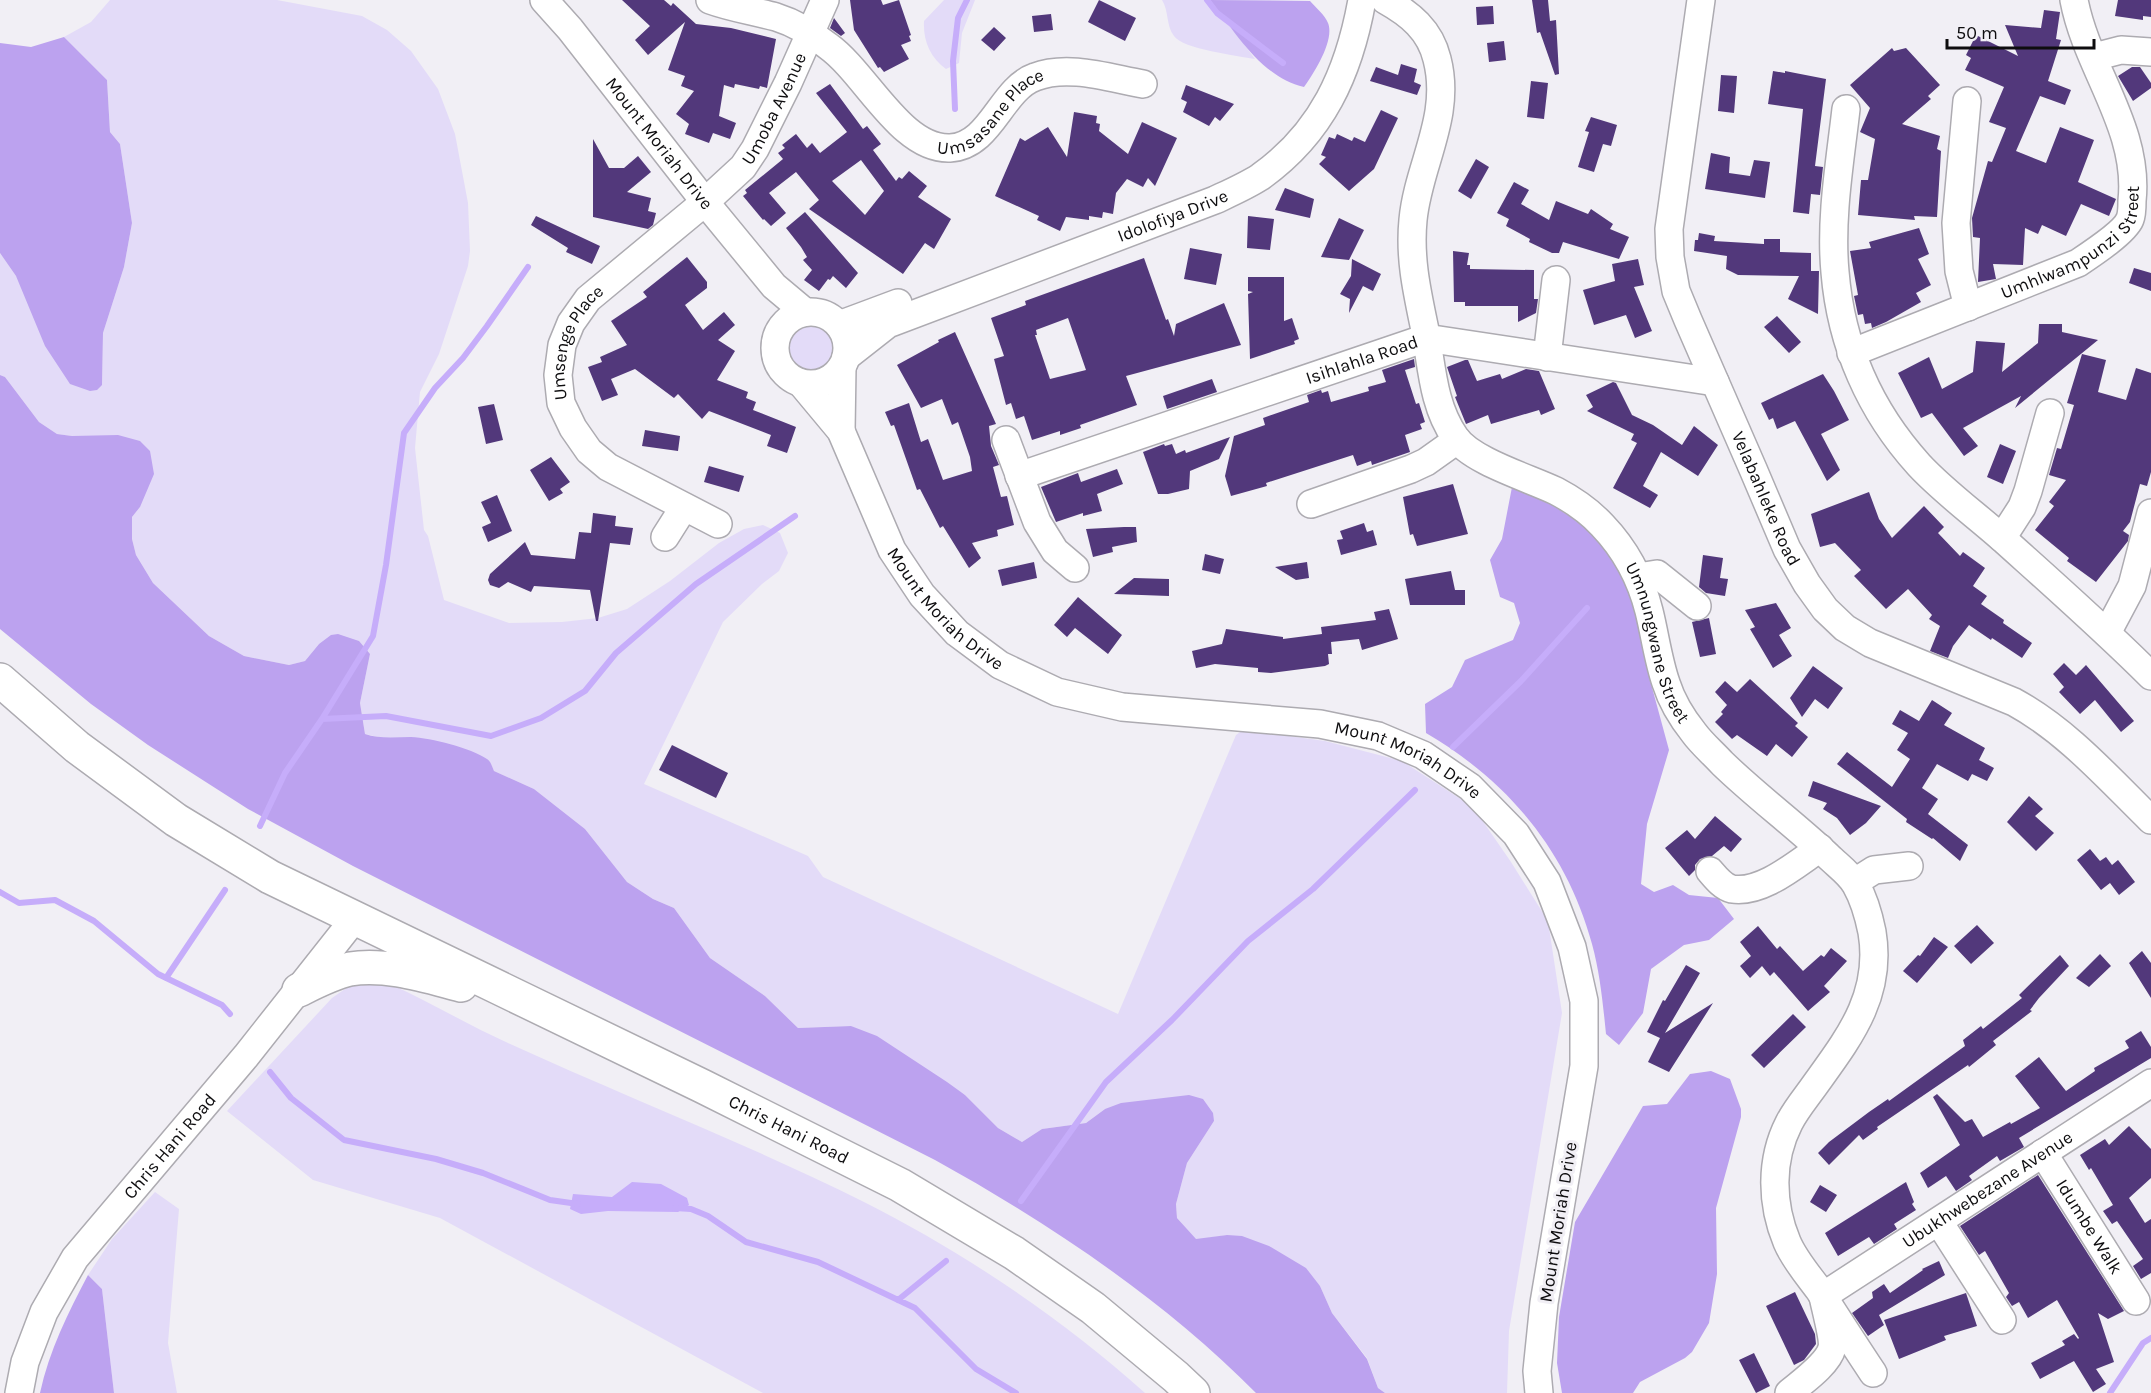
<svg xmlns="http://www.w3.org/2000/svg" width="2151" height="1393" font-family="Karla,sans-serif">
<rect width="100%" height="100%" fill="#f1eff5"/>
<path fill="#e3dbf8" d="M110 0H277L362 16 387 30 411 51 438 89 455 134 468 203 470 251 468 266 439 354 420 392 415 448 424 530 428 536 444 600 509 623 562 622 598 618 627 609 670 581 719 543 744 529 763 525 780 533 788 553 779 571 762 584 723 622 644 784 808 856 823 877 1118 1014 1236 735 1243 730 1325 741 1402 761 1473 807 1511 862 1548 921 1562 1013 1509 1331 1507 1393H1385L1378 1388 1367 1358 1332 1313 1320 1286 1227 1235 1196 1240 1177 1218 1176 1204 1187 1163 1214 1121 1105 1109 1086 1123 1042 1129 1022 1142 998 1128 965 1095 851 1026 798 1028 765 996 710 958 674 908 653 899 627 882 585 829 534 789 494 771 491 764 365 734 360 703 370 654 319 644 305 661 289 665 244 656 209 636 153 583 136 555 132 539V517L140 507 72 436 57 434 39 422 5 377 0 375V253L16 276 102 384 103 333 124 267 132 223 120 144 110 132 107 80 64 37 91 22Z
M944 0H975L962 33 959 63 946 69C930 57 923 41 924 21Z
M1162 0H1211L1255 59C1239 56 1182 49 1174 36 1166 26 1169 11 1162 0Z
M789 348a22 22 0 1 1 44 0a22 22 0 1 1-44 0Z
M370 982 390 984C430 1002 468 1025 508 1043 626 1097 748 1144 864 1202 965 1253 1061 1318 1145 1393H763L440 1218 313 1180 227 1111 332 998 348 987Z
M155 1192 179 1209 168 1343 177 1393H114L102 1289 88 1275 112 1239Z"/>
<path fill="#bca2ef" d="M1210 0 1310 1C1315 7 1325 15 1328 23 1335 40 1314 73 1304 87 1261 77 1236 33 1210 0Z
M64 37 107 80 110 132 120 144 132 223 124 267 103 333 102 385 97 390 90 391 70 384 45 346 16 276 0 253V43L31 47Z
M0 375 5 377 39 422 57 434 72 436 118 435 140 441 150 451 154 474 140 507 132 517V539L136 555 153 583 209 636 244 656 289 665 305 661 319 644 331 635 338 634 359 641 370 654 360 703 365 734C379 739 396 737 411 737 431 738 471 748 487 759 491 762 492 766 494 771L534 789 585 829 627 882 653 899 674 908 710 958 765 996 798 1028 851 1026 877 1036 947 1082 965 1095 998 1128 1022 1142 1042 1129 1086 1123 1105 1109 1121 1103 1189 1095 1203 1099 1213 1113 1214 1121 1187 1163 1176 1204 1177 1218 1196 1239 1227 1235 1242 1236 1269 1246 1306 1268 1320 1286 1332 1313 1367 1359 1378 1388 1385 1393H1256C1164 1300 1049 1223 935 1160L353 866 248 809 148 745 91 704 0 629Z
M1512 487 1541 498 1574 519 1601 541 1630 579 1650 680 1669 750 1647 824 1641 884 1654 892 1673 885 1689 895 1718 898 1734 919 1709 940 1684 945 1651 969 1643 1013 1619 1045 1606 1034C1603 1004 1600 973 1592 944 1567 851 1508 781 1426 733L1425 704 1452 687 1465 660 1513 640 1520 623 1514 603 1500 597 1490 560 1502 539Z
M1711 1071 1730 1079 1741 1109V1117L1716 1208 1717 1274 1709 1323 1692 1352 1685 1358 1640 1382 1633 1393H1562L1557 1363 1559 1317 1575 1222 1643 1106 1667 1104 1690 1074Z
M88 1275 102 1289 114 1393H40C49 1351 68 1313 88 1275Z"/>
<path fill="#c6adfa" d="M632 1182 661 1184 687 1198 689 1205 678 1212 608 1211 581 1214 570 1209 573 1194 612 1197Z"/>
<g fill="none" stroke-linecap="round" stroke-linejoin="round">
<path stroke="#c6adfa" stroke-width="6" d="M1207 0 1217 13 1283 63
M955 109 953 61 958 18 967 0
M322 719 386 716 491 736 541 718 585 691 616 653 696 584 795 516
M1453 747 1521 681 1587 608
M260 826 285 773 322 719 373 636 386 565 404 433 435 388 463 358 487 326 528 267
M0 892 19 903 55 900 94 921 158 974 222 1005 230 1014
M166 978 225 890
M270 1072 291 1098 344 1140 436 1159 483 1173 550 1200 578 1204
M1021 1201 1106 1082 1172 1020 1248 941 1313 889 1415 790
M675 1208 691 1209 708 1216 746 1242 818 1262 915 1308 976 1369 1016 1393
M898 1300 946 1261
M2110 1393 2143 1343 2151 1338"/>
</g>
<path fill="#52387b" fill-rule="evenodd" d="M622 0H664L671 6 673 3 696 24 731 28 776 39 767 88 760 86 759 89 735 84 734 88 724 85 719 116 736 123 730 139 713 133 709 143 685 134 689 124 676 114 694 91 681 86 685 76 668 70 685 22 648 55 635 40 650 26Z
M850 0H881L883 5 899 0 911 35 909 36 911 41 901 45 909 59 884 72 880 67 878 68 854 30Z
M1099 0 1136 18 1125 41 1088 22Z
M1532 0H1548L1550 21 1556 20 1559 74 1555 75 1540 32 1537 33Z
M2118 0H2151V17L2143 16V20L2115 16Z
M1493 6 1494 24 1477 25 1476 7Z
M2044 10 2060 12 2056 39 2061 40 2048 81 2071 90 2065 105 2040 96 2016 151 2046 163 2060 127 2094 140 2078 182 2116 199 2109 216 2081 204 2066 236 2042 225 2038 234 2025 228 2023 265 1993 264 1996 279 1978 282 1980 238 1973 237 1972 218 1988 161 1992 162 2006 128 1989 122 2004 87 1965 70 1971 58 1966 55 1976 35 2018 56 2005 25 2041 28Z
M1051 14 1053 30 1034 32 1032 16Z
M834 18 845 33 841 36 830 28Z
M994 27 1006 38 994 51 981 40Z
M1504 41 1506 60 1489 62 1487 43Z
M1892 48 1894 51 1906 48 1940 85 1928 96 1931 99 1902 124 1940 136 1937 149 1941 151 1937 217 1914 216 1915 220 1858 215 1861 180H1868L1875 139 1860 132 1870 108 1850 85Z
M1401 64 1417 69 1414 82 1421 85 1417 95 1370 81 1376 67 1398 75Z
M2132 67H2140L2151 83V88L2133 101 2118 76Z
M1773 71 1785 73V71L1826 79 1815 166 1823 167 1820 195 1811 194 1809 214 1793 212 1803 109 1768 104Z
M1721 75 1737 76 1734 113 1718 111Z
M1531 81 1548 83 1544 119 1527 117Z
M830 84 863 129 867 126 881 144 873 150 896 181 899 177 902 179 909 171 927 186 918 197 951 219 934 249 925 243 903 274 809 209 819 200 796 172 769 193 786 213 771 226 764 219 763 220 743 196 747 193 745 190 783 159 778 153 785 148 782 145 796 134 807 148 812 143 820 153 847 132 816 93ZM861 160 884 191 865 215 832 181Z
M1186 85 1234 104 1220 121 1215 117 1209 126 1183 112 1187 102 1181 99Z
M1381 110 1398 118 1374 169 1349 191 1319 164 1326 157 1321 155 1329 137 1335 139 1337 134 1352 141 1354 137 1365 142Z
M1074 112 1097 116 1096 123 1100 124 1099 131 1128 154 1142 122 1177 138 1155 186 1148 178 1143 187 1127 179 1116 193 1113 214 1103 212 1102 218 1089 216V220L1066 217 1060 231 1037 220 1039 216 995 196 1020 138 1025 141 1048 127 1067 157Z
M1591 117 1617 125 1611 146 1603 144 1594 172 1578 167 1589 132 1585 131Z
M593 139 609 168H624L638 156 651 172 627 192 651 198 648 211 656 213 653 225 648 229 593 217Z
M1711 153 1730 157 1729 173 1750 176 1754 160 1770 162 1765 198 1705 189Z
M1476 159 1489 167 1471 199 1458 191Z
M1514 182 1529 190 1521 204 1549 220 1556 201 1588 214 1591 209 1613 224 1610 229 1629 237 1619 259 1563 242 1559 253H1552L1529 242 1530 239 1506 226 1509 219 1497 213Z
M1285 188 1314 199 1310 218 1275 210Z
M805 212 858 273 846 288 833 276 830 280 828 279 819 291 804 280 812 270 803 260 807 257 801 247 786 228Z
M536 216 600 246 592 264 566 252 568 248 531 225Z
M1248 216 1274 219 1270 250 1247 248Z
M1339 218 1364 230 1349 260 1321 257Z
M1919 228 1929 254 1918 259 1931 285 1916 293 1921 302 1886 322 1872 328 1871 323 1865 324 1863 314 1858 315 1854 296 1858 295 1850 251 1871 248 1869 242Z
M1699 233 1715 236 1714 241 1764 244V239H1780V252L1811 253V271H1819L1818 314 1788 299 1799 276 1738 275 1726 269 1727 256 1694 251 1695 240H1698Z
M1190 248 1222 254 1216 285 1184 279Z
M1453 251 1469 253 1467 265H1470V269L1534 270V299H1538L1536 313 1518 322V306H1465V302H1454Z
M687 257 707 282V288L685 305 703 330 724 312 735 325 718 340 735 351 717 380 748 392 746 398 756 402 753 410 796 427 787 453 767 446 771 435 709 411 702 419 678 394 674 398 635 369 611 379 618 395 602 401 588 367 602 362 600 357 627 345 611 321 647 297 643 292Z
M1144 258 1166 320 1168 319 1174 336 1176 324 1224 303 1241 345 1126 376 1137 405 1080 425 1081 428 1060 435V431L1032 440 1024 416 1016 419 1011 403 1006 405 994 359 1004 356 991 318 1026 305 1025 301ZM1068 318 1086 370 1050 379 1035 335H1037L1036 330Z
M1352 259 1381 274 1373 291 1363 286 1349 313 1350 299 1340 294 1351 276Z
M1638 259 1644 285 1634 287 1652 331 1635 338 1626 315 1594 325 1583 290 1615 281 1612 264Z
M2134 268 2151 273V291L2129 283Z
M1248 277H1284V321L1292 318 1299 339 1294 341 1295 344 1250 359 1248 294 1253 292 1248 291Z
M1777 316 1801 342 1789 353 1764 327Z
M2039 324H2062V332L2098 340 2015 408 2021 396 1963 428 1978 446 1964 456 1932 413 1921 418 1898 373 1929 357 1942 389 1973 372 1976 341 2005 343 2002 372 2038 343Z
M955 332 996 424 989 426 991 446 999 465 993 467 1001 497 1007 496 1014 525 997 530 998 536 972 543 981 558 969 568 943 526 940 528 920 489 917 490 894 425 891 426 885 412 909 403 921 442 928 439 943 480 972 471 970 457 958 422 952 425 942 399 921 408 897 365 939 342 938 340Z
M2082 354 2106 360 2098 392 2126 400 2136 368 2151 373V472L2147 486 2140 484 2130 522 2123 531 2129 535 2128 541 2096 582 2067 561 2069 558 2035 530 2054 506 2049 502 2066 480 2049 475 2057 448 2061 449 2074 405 2067 403Z
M1414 359 1415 367 1405 370 1416 404 1419 403 1425 422 1420 424 1422 429 1405 435 1410 452 1372 465 1371 461 1357 466 1353 455 1266 483 1267 486 1231 496 1225 476 1234 436 1265 425 1263 418 1309 402 1307 395 1321 390 1322 393 1328 391 1331 402 1369 391 1368 387 1386 382 1382 370Z
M1465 360H1468L1477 381 1500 374 1502 379 1526 369 1539 371 1555 409 1541 415 1539 410 1491 424 1488 415 1466 424 1455 397 1457 396 1447 367Z
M1823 374 1834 391 1849 420 1821 434 1840 470 1827 481 1795 421 1777 429 1773 418 1769 420 1761 403Z
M1212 379 1217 392 1167 409 1163 396Z
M1613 382 1616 383 1632 415 1653 425 1682 445 1694 426 1718 445 1698 476 1661 452 1643 486 1658 495 1650 508 1613 488 1637 443 1631 440 1634 434 1587 411 1593 407 1586 395Z
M494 404 503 440 486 444 478 407Z
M645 430 680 436 678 451 642 446Z
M1230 437 1219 459 1190 471 1189 489 1168 494H1158L1143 452 1164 444 1165 446 1172 444 1176 454 1185 450 1186 453Z
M2000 444 2016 451 2003 484 1987 477Z
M551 457 570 482 560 489 563 493 549 501 530 470Z
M709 466 744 476 739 492 704 482Z
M1117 469 1123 484 1097 494 1102 511 1083 516V513L1056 522 1041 487 1078 473 1081 482Z
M1453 484 1468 534 1417 546 1413 534 1410 535 1403 497Z
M1869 492 1879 519 1892 538 1924 506 1944 527 1938 533 1960 556 1963 552 1985 568 1973 586 1987 596 1981 604 2004 620 2003 623 2032 643 2022 658 1992 638 1991 640 1969 625 1953 646 1948 658 1930 651 1940 626 1929 619 1932 615 1908 589 1886 609 1854 576 1861 570 1835 543 1820 547 1811 514Z
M497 495 512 531 488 542 482 527 491 523 481 502Z
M593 513 616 516 615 526 633 528 630 545 610 543 598 621H596L590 590 534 586 531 592 508 582 499 588 490 585 488 580 490 574 525 542 531 555 575 559 579 532 591 533Z
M1364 523 1367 532 1373 530 1377 545 1341 555 1337 540 1343 539 1340 531Z
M1124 527H1136L1137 542 1112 547 1113 552 1093 557 1086 529Z
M1205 554 1224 559 1220 574 1202 570Z
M1703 555 1723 558 1720 578 1728 579 1725 596 1706 593 1699 587Z
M1034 562 1037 578 1002 586 998 570Z
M1307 562 1309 578 1296 580 1275 567Z
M1451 571 1455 590H1465V605H1410L1405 579Z
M1134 578 1169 579V596L1114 594Z
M1078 597 1122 635 1108 654 1075 628 1067 637 1054 625Z
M1776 603 1791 628 1779 635 1792 656 1773 668 1750 629 1755 627 1745 610Z
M1389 609 1398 639 1362 650 1359 639 1331 642 1332 654H1328L1329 664 1325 666 1271 673 1258 672V668L1215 664 1196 668 1192 651 1222 644 1226 629 1283 637V639L1322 634 1321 627 1376 620 1374 612Z
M1709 618 1716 654 1700 657 1692 622Z
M2064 663 2076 675 2086 665 2134 721 2121 732 2095 700 2080 714 2059 692 2064 687 2053 674Z
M1813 666 1843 688 1828 709 1815 699 1802 717 1790 698Z
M1750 679 1798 723 1795 726 1808 737 1792 757 1776 744 1767 756 1737 735 1732 739 1715 722 1723 714 1721 712 1727 705 1715 692 1725 681 1737 692Z
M1932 700 1952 713 1944 725 1985 748 1979 760 1994 768 1987 781 1972 774 1968 781 1937 764 1922 788 1938 799 1928 814 1968 845 1960 861 1933 838 1932 839 1906 822 1907 819 1837 764 1847 752 1892 787 1910 759 1897 750 1908 733 1892 724 1900 710 1919 721Z
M672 745 728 773 716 798 659 770Z
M1813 781 1881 806 1866 823 1850 835 1837 818 1823 809 1827 803 1808 796Z
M2029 796 2043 809 2035 816 2054 833 2036 851 2007 822Z
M1715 816 1742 839 1731 852 1724 846 1712 856 1700 859 1695 865V870L1689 876 1665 848 1687 830 1695 839Z
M2090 849 2100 861 2106 857 2112 865 2118 860 2135 882 2119 895 2110 883 2101 890 2077 860Z
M1977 925 1994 943 1971 964 1954 946Z
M1758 926 1777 949 1780 946 1803 971 1821 955 1824 957 1831 948 1847 961 1824 986 1830 992 1808 1011 1774 972 1770 976 1762 966 1750 978 1740 966 1751 956 1740 942Z
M1934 937 1948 947 1917 983 1903 971 1918 955 1920 956Z
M2142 951 2151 963V998L2129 963Z
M2100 954 2111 966 2089 987 2076 978Z
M2060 955 2069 966 2039 998 2030 1010 2032 1011 1993 1041 1996 1045 1969 1067 1968 1065 1877 1127 1878 1129 1863 1140 1859 1135 1829 1165 1818 1153 1829 1142 1869 1112 1888 1099 1889 1101 1965 1046 1963 1040 1981 1026 1983 1029 2022 998 2019 995Z
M1686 965 1700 973 1665 1033 1713 1003 1669 1072 1648 1062 1660 1038 1647 1032 1663 1000 1665 1001Z
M1793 1014 1806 1027 1764 1068 1751 1055Z
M2141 1031 2151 1047V1058L2019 1138 2024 1147 2000 1161 1997 1156 1969 1176 1972 1180 1956 1191 1946 1176 1928 1188 1920 1173 1960 1145 1933 1097 1937 1094 1965 1122 1972 1119 1983 1137 2010 1122 2011 1124 2040 1108 2015 1076 2039 1057 2066 1091 2095 1071 2094 1068 2129 1048 2125 1041Z
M2129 1126 2151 1149V1178L2129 1198 2145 1223 2151 1219V1273L2141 1279 2133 1266 2143 1259 2117 1221 2112 1224 2103 1211 2113 1205 2091 1168 2089 1170 2080 1155 2105 1139 2109 1145Z
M2038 1175 2124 1311 2108 1319 2098 1313 2114 1362 2096 1369 2106 1384 2093 1392 2074 1361 2040 1379 2031 1363 2065 1345 2062 1341 2074 1334 2078 1339 2079 1338 2057 1300 2028 1318 2019 1302 2012 1306 2006 1297 2009 1293 1985 1251 1979 1255 1960 1226Z
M1906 1182 1914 1202 1912 1204 1916 1210 1894 1224 1897 1229 1874 1244 1869 1237 1838 1256 1825 1233Z
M1820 1185 1837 1195 1826 1212 1810 1202Z
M1939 1261 1945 1275 1879 1315 1884 1325 1868 1336 1852 1313 1873 1298 1872 1292 1884 1284 1890 1293 1923 1270 1922 1269Z
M1795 1292 1815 1334 1816 1344 1804 1360 1794 1365 1766 1306Z
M1966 1293 1977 1326 1944 1336 1946 1340 1899 1359 1884 1320Z
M1754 1353 1770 1386 1756 1393 1739 1360Z"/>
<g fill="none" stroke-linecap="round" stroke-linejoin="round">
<g stroke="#adabb1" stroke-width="30">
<g id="minor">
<path id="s1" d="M544 0 570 29 705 202 774 286 805 312"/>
<path id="s2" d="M710 0C732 8 754 11 776 17 795 23 813 34 828 46 866 73 901 150 950 148 991 146 1001 89 1035 77 1068 64 1109 78 1143 84"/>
<path id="s3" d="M1385 0C1410 14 1430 30 1437 59 1452 117 1418 165 1413 220 1409 260 1418 296 1426 335 1432 370 1434 407 1455 437 1471 461 1529 478 1556 491 1573 500 1589 511 1602 525 1625 549 1641 579 1649 611 1655 635 1658 660 1666 683 1672 702 1682 718 1694 733 1702 744 1713 753 1722 763 1756 796 1794 824 1828 856 1837 865 1850 874 1856 885 1864 899 1869 917 1872 932 1883 997 1847 1040 1812 1089 1804 1100 1795 1111 1789 1123 1770 1160 1771 1204 1787 1242 1794 1259 1808 1275 1819 1290 1837 1318 1855 1346 1873 1373"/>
<path id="s4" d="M1701 0 1669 229 1670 257 1676 291 1688 320 1753 469 1787 549 1807 584 1825 609 1845 628 1870 643 2014 702C2067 731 2108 778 2151 820"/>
<path d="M2094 57 2121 50 2151 52"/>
<path d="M1967 101 1956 223 1959 271 1968 307"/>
<path d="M1846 109C1840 162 1830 218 1835 272 1841 345 1870 411 1919 465 1944 492 1976 515 2004 540 2054 585 2104 629 2151 676"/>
<circle cx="811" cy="348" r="36"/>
<path d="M839 325 898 303 894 312"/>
<path id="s5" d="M1851 353 2078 263C2090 255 2125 232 2130 219 2132 214 2132 206 2132 201 2140 128 2087 69 2074 0"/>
<path id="s6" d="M846 357 888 324 1215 200C1230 193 1246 186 1260 177 1322 133 1349 73 1362 0"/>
<path d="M1547 357 1556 280"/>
<path id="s7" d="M801 383 841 431 892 550 922 595 957 633 1000 665 1057 692 1122 707 1320 724 1378 736 1423 755 1470 787 1516 834 1547 882 1572 947 1584 1001V1066L1544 1303 1537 1371 1539 1393"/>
<path d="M841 431 842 367"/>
<path d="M1006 440 1037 522 1055 551 1075 568"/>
<path id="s8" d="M1019 476 1426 338 1715 382"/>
<path d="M1311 504 1411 469 1426 462 1457 440"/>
<path id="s9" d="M718 524 608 467 589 451 573 428 561 403 558 375 562 345 571 323 588 299 705 202 743 167 755 149 788 83 825 0"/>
<path d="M665 537 684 507"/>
<path d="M2002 538 2022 507 2028 491 2050 413"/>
<path d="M1638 577 1657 574 1697 606"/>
<path d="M2107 633 2132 586 2151 513"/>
<path d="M1710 871C1716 878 1723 887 1732 889 1762 894 1796 864 1820 848"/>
<path d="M1855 882 1874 870 1909 866"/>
<path id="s10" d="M2043 1153 2136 1301"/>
<path d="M1939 1222 2002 1320"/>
<path id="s11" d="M19 1393 25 1362 44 1312 75 1258 246 1056 355 918"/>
<path id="s12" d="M1789 1393C1802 1382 1828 1364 1832 1348 1834 1339 1825 1307 1823 1296L2151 1083"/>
</g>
</g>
<g stroke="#adabb1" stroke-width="36">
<g id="major">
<path id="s13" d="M0 680 77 747 176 820 270 877 702 1086 900 1185 1014 1253 1093 1308 1176 1377 1193 1393"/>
<path d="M299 990C315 982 332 973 350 969 386 963 426 976 461 985"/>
</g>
</g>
<use href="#minor" stroke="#fff" stroke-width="27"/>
<use href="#major" stroke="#fff" stroke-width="33"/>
</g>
<g text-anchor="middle" stroke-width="6" stroke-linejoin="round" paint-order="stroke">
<g font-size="18" fill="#0e0d0f" stroke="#f1eff5">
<text dy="6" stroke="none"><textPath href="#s9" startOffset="586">Umoba Avenue</textPath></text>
<text dy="6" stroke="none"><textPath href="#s2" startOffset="346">Umsasane Place</textPath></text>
<text dy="6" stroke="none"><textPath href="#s1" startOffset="184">Mount Moriah Drive</textPath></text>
<text dy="6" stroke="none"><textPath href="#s6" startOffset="358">Idolofiya Drive</textPath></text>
<text dy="6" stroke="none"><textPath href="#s5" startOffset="254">Umhlwampunzi Street</textPath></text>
<text dy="6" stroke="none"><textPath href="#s9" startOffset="270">Umsenge Place</textPath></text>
<text dy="6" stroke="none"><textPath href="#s8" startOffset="362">Isihlahla Road</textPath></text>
<text dy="6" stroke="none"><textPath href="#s4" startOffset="520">Velabahleke Road</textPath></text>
<text dy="6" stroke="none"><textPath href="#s7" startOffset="272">Mount Moriah Drive</textPath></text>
<text dy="6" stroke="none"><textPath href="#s3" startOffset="774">Umnungwane Street</textPath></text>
<text dy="6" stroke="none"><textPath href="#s7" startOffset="776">Mount Moriah Drive</textPath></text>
<text dy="6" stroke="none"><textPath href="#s13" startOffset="912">Chris Hani Road</textPath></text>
<text dy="6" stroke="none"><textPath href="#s11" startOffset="294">Chris Hani Road</textPath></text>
<text dy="6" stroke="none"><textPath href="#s12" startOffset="312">Ubukhwebezane Avenue</textPath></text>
<text transform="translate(1558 1222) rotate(-81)" y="6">Mount Moriah Drive</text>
<text dy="6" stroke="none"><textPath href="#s10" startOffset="87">Idumbe Walk</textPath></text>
</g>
</g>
<path d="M1947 39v9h147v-9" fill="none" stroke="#0e0d0f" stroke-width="3"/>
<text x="1956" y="39" font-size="18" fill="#0e0d0f" stroke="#f1eff5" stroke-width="4.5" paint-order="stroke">50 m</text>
</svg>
